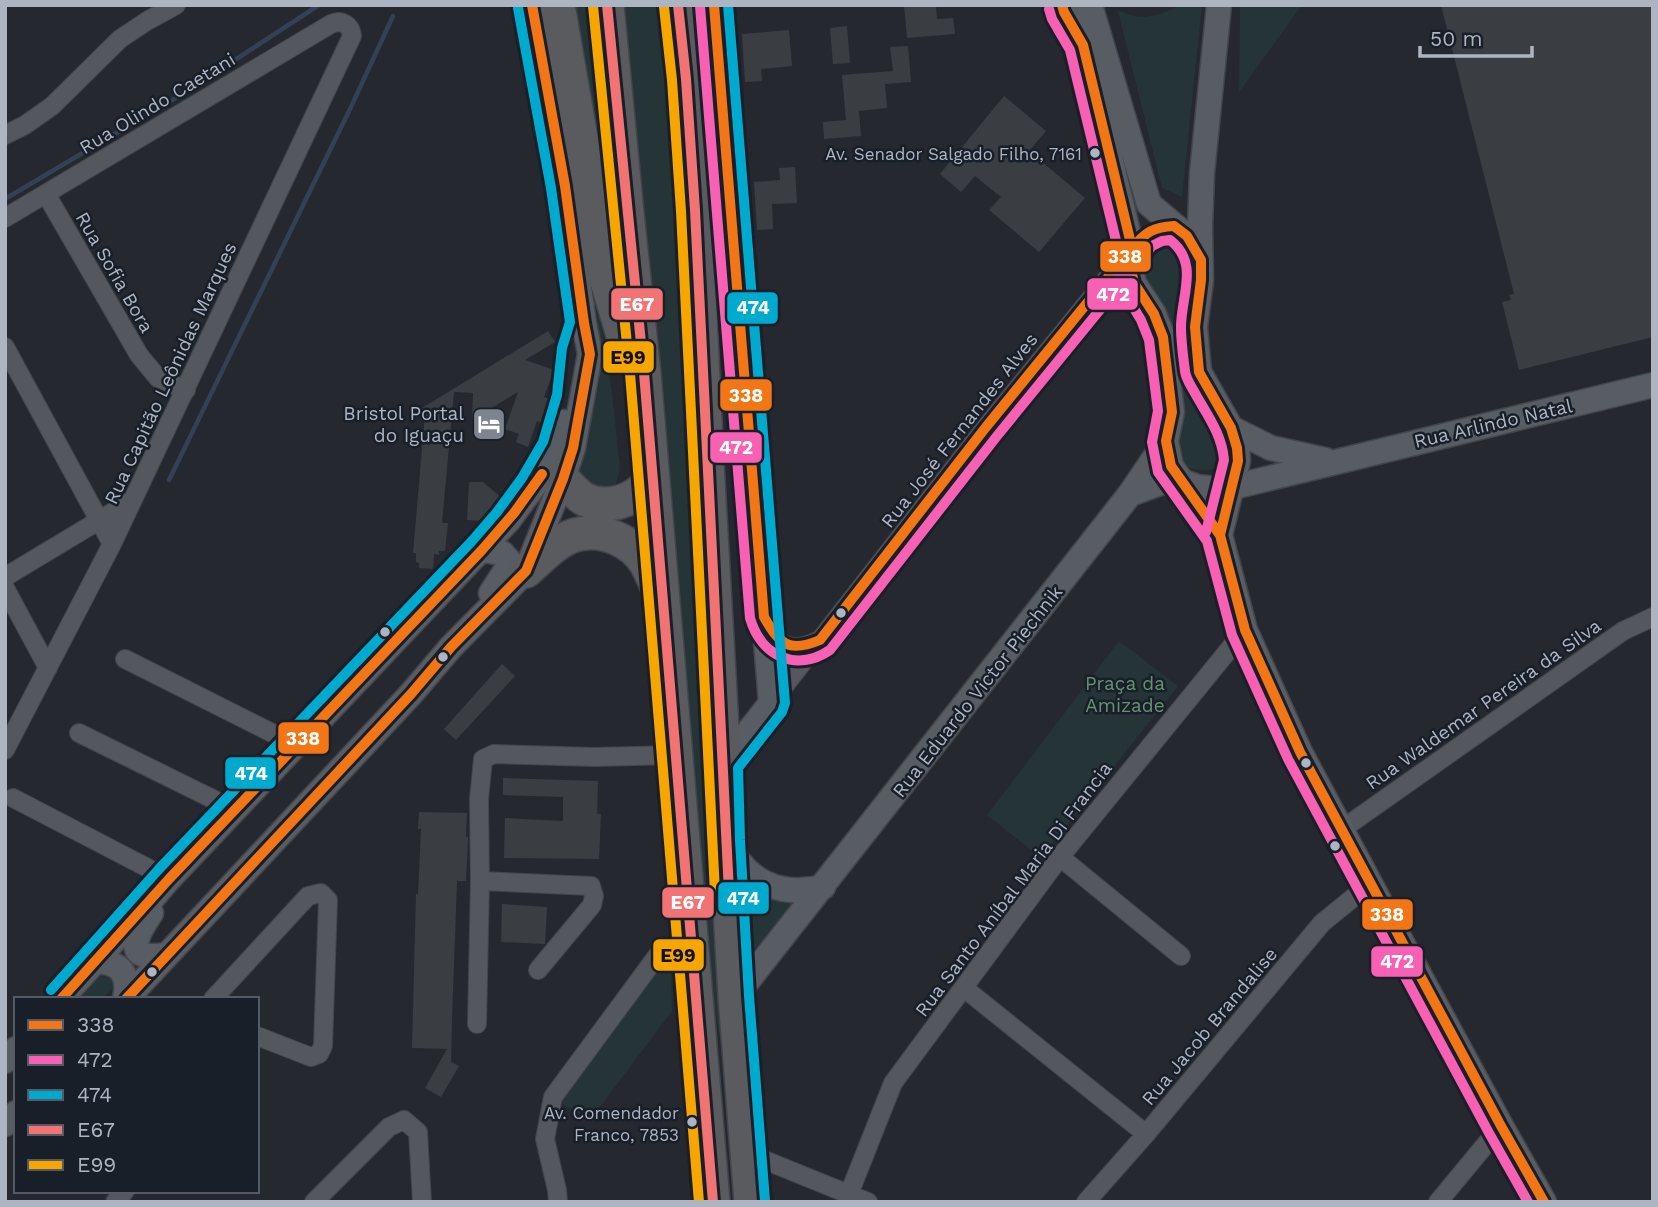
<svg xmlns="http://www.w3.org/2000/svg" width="1658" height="1207" font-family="'Work Sans',sans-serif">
<rect width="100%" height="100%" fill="#25292f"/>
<path fill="#253436" d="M565 5H585L606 213 615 214 624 297 619 300 611 270Z
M622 5H669L736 1137 704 943Z
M1179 5H1202L1182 197 1162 188 1118 11C1123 12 1129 15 1135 16 1148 19 1168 13 1179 5Z
M1240 5H1302L1239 92Z
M1165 240 1172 241 1180 247 1186 254 1188 266 1182 328 1184 360 1189 384 1223 445C1224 473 1204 475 1183 465L1140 275 1141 251C1149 244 1155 241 1165 240Z
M598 308 612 394 620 468 616 484 602 492 577 475 593 401Z
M1119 641 1178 686 1041 858 987 815Z
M746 888 766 897 794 900 791 913 749 954Z
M671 964 672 1011 590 1120 558 1101 661 966Z
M102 974 111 975 114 984 112 988 103 999H77L98 976Z"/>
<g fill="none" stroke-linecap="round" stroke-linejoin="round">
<path stroke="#334157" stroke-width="4.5" d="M5 199 189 90 319 5
M169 480 351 107 393 16"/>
</g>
<path fill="#3a3e43" d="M904 5H936L937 19 953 18 955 34 907 38Z
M1441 5H1653V337L1519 370 1502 302 1511 300 1509 295 1514 294Z
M847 26 850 63 833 64 830 28Z
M789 30 792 66 761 69 762 81 745 82 742 34Z
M908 46 911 82 885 84 887 108 859 111 861 136 824 139 823 122 846 120 842 75 893 71 890 47Z
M1004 96 1046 131 1029 151 1085 198 1039 252 989 210 1001 197 975 176 961 192 940 174Z
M795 167 797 203 772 204 773 229 757 230 754 182 780 180 779 168Z
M548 331 555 342 525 360 554 370 544 397 550 399 542 423 537 421 528 447 516 442 519 434 505 429 518 392 472 420 473 393 454 392 442 523H448L445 551H439V555L434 554 433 569 419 568V563L416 562V553H413L425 414 422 408Z
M469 482H483L503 499 485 521 467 520Z
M502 664 515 676 456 740 444 729Z
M503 778 598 781 597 814H601L599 859 504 858 505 818 563 821V797L503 795Z
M419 812 467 813 466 837H468V840L466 881H457L452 1019 451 1062 459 1066 441 1097 425 1088 447 1049 412 1048 416 894H418L421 829H418Z
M502 904 547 907 545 944 501 942Z"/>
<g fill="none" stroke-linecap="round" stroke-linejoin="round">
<g stroke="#42454a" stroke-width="20">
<path id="street" d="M5 135 25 125 52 106 120 39 147 21 176 5
M46 194 139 355 158 378 186 390
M5 218 331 24C342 19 351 25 352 36L112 544 5 750
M5 347 112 544
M5 577 133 500
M5 588 48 668
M765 620C780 647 790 654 820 640
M125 659 296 745
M771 703 986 427 1132 248
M79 733 235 810
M13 798 169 879
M1341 830 1623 631 1653 617
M1060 857 1181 956
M480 881 591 886 594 896 592 905 538 970
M964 988 1146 1134
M213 999 308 896 321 893 328 900 323 1046 319 1054 311 1057 257 1036
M477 1024 480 881 479 799 483 759 494 754 594 757 675 755
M747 1153 868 1202
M849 1194 893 1083 1060 857 1245 630
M115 1202 125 1191
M314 1202 389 1127 404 1120 418 1132 422 1202
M558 1202 557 1190 545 1139 553 1097 657 956 691 940
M1086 1202 1146 1134 1322 923 1370 884
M1438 1202 1501 1126"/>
</g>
<g stroke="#42454a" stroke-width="27">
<path id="secondary" d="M714 5 771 703 724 763
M1077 5 1083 45 1132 248 1130 265 1134 283 1154 314 1163 337 1172 412 1166 441 1171 466 1220 535 1245 630 1300 752 1387 915 1501 1126 1544 1202
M1090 5 1149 204 1187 236 1200 260
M1219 5 1202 173 1200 226 1201 280 1195 327 1199 372 1231 428 1237 448 1238 461 1220 535
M1231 428 1271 448 1325 460
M1130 494 1160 483 1181 481 1198 487 1216 489 1233 487 1653 385
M482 550 502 553 509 561 506 570 491 593
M726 841C746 881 778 898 823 887
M151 913C135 937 123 961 165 955
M95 961C120 962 130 973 125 999
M735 997 1130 494 1166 441
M61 999 150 901 169 879 508 521 534 486 556 448 564 422
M126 999 411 694 451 647 526 571 563 479 573 448 590 354 584 323 565 186 532 5
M5 1061 16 1049
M5 1124 16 1113"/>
</g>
<g stroke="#41444b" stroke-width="36">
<path id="highway" d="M558 5 604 271 626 345
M607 5 627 213 644 373 713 1202
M678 5 686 79 695 210 707 463 724 763 726 841 735 997 751 1202
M563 479C569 486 576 494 584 499 603 509 628 503 643 489 647 485 649 479 652 474
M526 571C541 558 556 541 575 535 602 527 633 541 647 565 651 573 655 582 659 590"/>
</g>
<use href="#street" stroke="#54575e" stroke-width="18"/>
<use href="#secondary" stroke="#585c63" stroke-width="24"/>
<use href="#highway" stroke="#595b5e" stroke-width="33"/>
<g stroke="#191f29" stroke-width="16">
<path id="bus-1" d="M714 5 764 617C780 645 789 653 820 640L986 427 1132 248C1146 232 1153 227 1174 226L1187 236 1201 260V280L1195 327 1199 372 1231 428 1237 448 1238 461 1220 535
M1062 5 1064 12 1083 45 1132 248 1130 265 1134 283 1154 314 1163 337 1172 412 1166 441 1171 466 1220 535 1245 630 1300 752 1501 1126 1544 1202
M61 999 169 879 482 550 514 513 542 474
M126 999 411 694 451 647 526 571 563 479 573 448 590 354 584 323 565 186 532 5"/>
</g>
<g stroke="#191f29" stroke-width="16">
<path id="bus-2" d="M700 6 750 618C761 656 796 673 830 650L997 436 1152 246 1162 241 1170 240C1200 263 1181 296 1181 327 1181 341 1183 356 1185 371 1186 380 1192 387 1196 395 1208 416 1222 435 1224 460L1206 532
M1049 9 1052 19 1070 50 1118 249 1116 266 1121 287 1141 320 1149 340 1158 411 1152 442 1158 472 1207 541 1232 635 1288 759 1489 1133 1528 1202"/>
</g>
<g stroke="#191f29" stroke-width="16">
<path id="bus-3" d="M728 5 785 703 782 712 738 768 740 840 749 996 765 1201
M51 990 159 869 472 541 497 512 522 478 543 442 557 395 562 348 570 322 551 188 518 8"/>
</g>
<g stroke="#191f29" stroke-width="16">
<path id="bus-4" d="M607 5 644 373 713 1202
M678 5 686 79 695 210 729 892"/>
</g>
<g stroke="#191f29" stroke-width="16">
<path id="bus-5" d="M593 6 630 374 699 1202
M664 7 672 80 681 211 715 893"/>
</g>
<use href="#bus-1" stroke="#f27516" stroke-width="10"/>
<use href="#bus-2" stroke="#f860b3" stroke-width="10"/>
<use href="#bus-3" stroke="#00a9ce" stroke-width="10"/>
<use href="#bus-4" stroke="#f27373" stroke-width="10"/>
<use href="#bus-5" stroke="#f7a600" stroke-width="10"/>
</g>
<defs>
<g id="hotel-square" transform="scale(1.75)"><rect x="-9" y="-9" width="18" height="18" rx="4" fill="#7d838f" stroke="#191f29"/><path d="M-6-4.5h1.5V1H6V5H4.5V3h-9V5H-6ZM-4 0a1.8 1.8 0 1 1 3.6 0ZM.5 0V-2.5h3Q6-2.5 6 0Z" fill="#fff"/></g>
</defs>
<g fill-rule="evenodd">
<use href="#hotel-square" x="489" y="424"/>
</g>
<g fill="#adb4c2" stroke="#191f29" stroke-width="2.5">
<circle cx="1095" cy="153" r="6"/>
<circle cx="841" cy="613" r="6"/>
<circle cx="385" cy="632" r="6"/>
<circle cx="443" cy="657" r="6"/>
<circle cx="1306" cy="763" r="6"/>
<circle cx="1335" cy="846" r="6"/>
<circle cx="152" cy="972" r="6"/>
<circle cx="692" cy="1122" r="6"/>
</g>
<g text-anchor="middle" stroke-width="5" stroke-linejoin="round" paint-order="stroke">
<g font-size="17" fill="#adb4c2" stroke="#191f29" text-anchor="end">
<text x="1082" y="160">Av. Senador Salgado Filho, 7161</text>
<text x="679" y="1119">Av. Comendador<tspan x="679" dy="22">Franco, 7853</tspan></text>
</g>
<g font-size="19" fill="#adb4c2" stroke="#191f29">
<text transform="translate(157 103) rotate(-31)" y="7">Rua Olindo Caetani</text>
<text transform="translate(115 272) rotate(60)" y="7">Rua Sofia Bora</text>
<text transform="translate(170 373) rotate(-65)" y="7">Rua Capitão Leônidas Marques</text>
<text transform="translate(1493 423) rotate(-13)" y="7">Rua Arlindo Natal</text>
<text transform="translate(959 430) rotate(-52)" y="7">Rua José Fernandes Alves</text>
<text transform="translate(977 691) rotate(-52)" y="7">Rua Eduardo Victor Piechnik</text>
<text transform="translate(1483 704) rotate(-35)" y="7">Rua Waldemar Pereira da Silva</text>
<text transform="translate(1013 889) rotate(-53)" y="7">Rua Santo Aníbal Maria Di Francia</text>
<text transform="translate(1209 1026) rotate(-50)" y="7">Rua Jacob Brandalise</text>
</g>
<g font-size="19" fill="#adb4c2" stroke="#191f29" text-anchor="end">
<text x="464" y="420">Bristol Portal<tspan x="464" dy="22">do Iguaçu</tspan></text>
</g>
<g font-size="19" fill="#669172" stroke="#191f29">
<text x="1125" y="690">Praça da<tspan x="1125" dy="22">Amizade</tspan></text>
</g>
</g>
<g stroke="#191f29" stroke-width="2.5">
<rect x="1099" y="240" width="53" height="33" rx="7" fill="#f27516"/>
<rect x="1086" y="277" width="53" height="34" rx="7" fill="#f860b3"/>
<rect x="610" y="287" width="54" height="34" rx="7" fill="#f27373"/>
<rect x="726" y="291" width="53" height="34" rx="7" fill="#00a9ce"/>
<rect x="602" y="340" width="53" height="34" rx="7" fill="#f7a600"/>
<rect x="719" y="378" width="54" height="34" rx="7" fill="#f27516"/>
<rect x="709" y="431" width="54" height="33" rx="7" fill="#f860b3"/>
<rect x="277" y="721" width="53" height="34" rx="7" fill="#f27516"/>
<rect x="224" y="756" width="53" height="34" rx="7" fill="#00a9ce"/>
<rect x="717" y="881" width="53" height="34" rx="7" fill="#00a9ce"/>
<rect x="661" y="886" width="54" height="33" rx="7" fill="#f27373"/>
<rect x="1361" y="898" width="53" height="33" rx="7" fill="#f27516"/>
<rect x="652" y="938" width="53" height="34" rx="7" fill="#f7a600"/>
<rect x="1370" y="945" width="54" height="33" rx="7" fill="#f860b3"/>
</g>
<g font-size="19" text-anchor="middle" font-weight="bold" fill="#fff">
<text x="1125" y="263">338</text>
<text x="1113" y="301">472</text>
<text x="637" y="311">E67</text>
<text x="753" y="314">474</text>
<text x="746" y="402">338</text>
<text x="736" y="454">472</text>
<text x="303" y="745">338</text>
<text x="251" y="780">474</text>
<text x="743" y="905">474</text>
<text x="688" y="909">E67</text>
<text x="1387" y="921">338</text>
<text x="1397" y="968">472</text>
</g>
<g font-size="19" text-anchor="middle" font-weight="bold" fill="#111">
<text x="628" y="364">E99</text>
<text x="678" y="962">E99</text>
</g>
<rect width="1658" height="1207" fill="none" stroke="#adb4c2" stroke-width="14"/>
<rect x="14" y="997" width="245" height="196" fill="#191f29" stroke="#545b66" stroke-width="2"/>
<rect x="28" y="1020" width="35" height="10" fill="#f27516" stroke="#545b66" stroke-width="2"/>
<text x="77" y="1032" font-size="21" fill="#adb4c2">338</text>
<rect x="28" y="1055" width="35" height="10" fill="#f860b3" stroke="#545b66" stroke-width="2"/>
<text x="77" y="1067" font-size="21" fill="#adb4c2">472</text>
<rect x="28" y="1090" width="35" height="10" fill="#00a9ce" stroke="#545b66" stroke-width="2"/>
<text x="77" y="1102" font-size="21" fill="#adb4c2">474</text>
<rect x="28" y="1125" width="35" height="10" fill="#f27373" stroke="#545b66" stroke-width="2"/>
<text x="77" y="1137" font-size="21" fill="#adb4c2">E67</text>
<rect x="28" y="1160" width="35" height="10" fill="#f7a600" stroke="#545b66" stroke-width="2"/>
<text x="77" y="1172" font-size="21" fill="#adb4c2">E99</text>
<path d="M1420 46v10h112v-10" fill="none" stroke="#adb4c2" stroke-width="3.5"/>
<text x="1430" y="46" font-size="21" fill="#adb4c2" stroke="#191f29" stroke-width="5" paint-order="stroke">50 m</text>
</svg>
